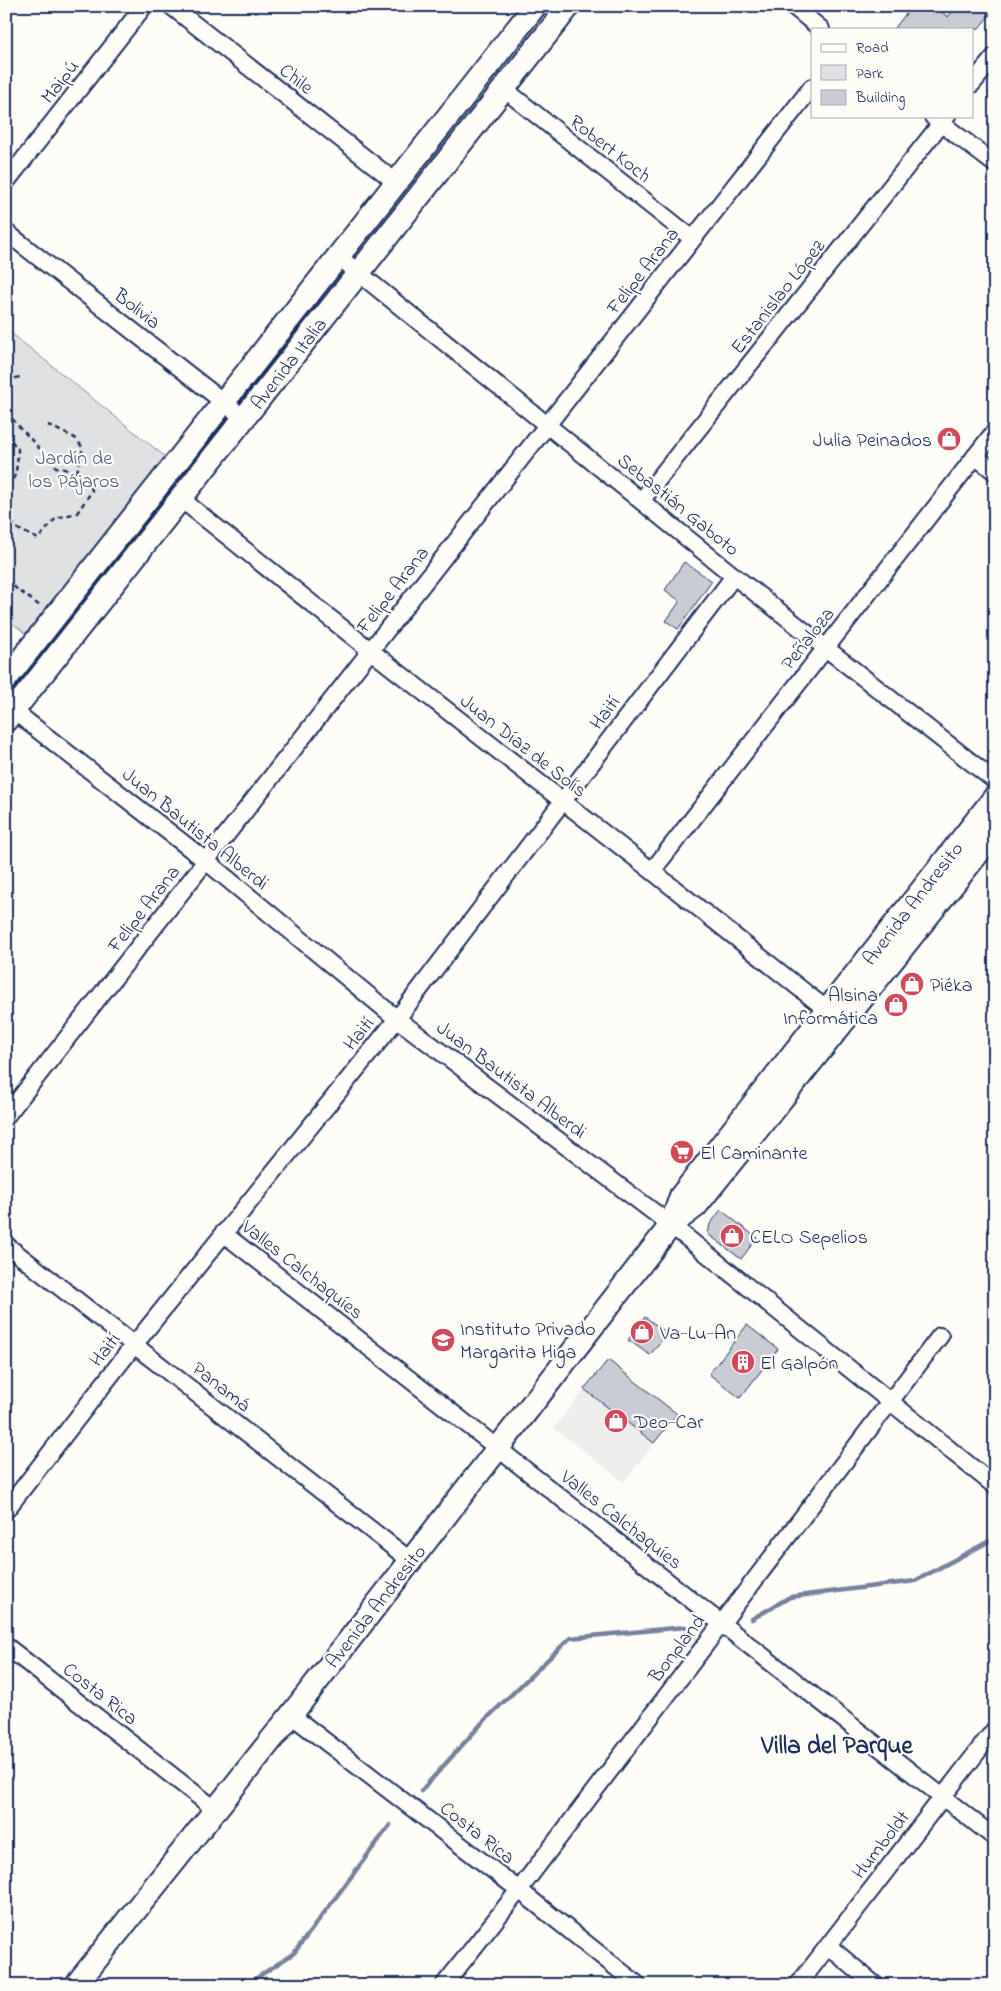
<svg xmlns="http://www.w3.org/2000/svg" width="1001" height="1991" font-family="'Indie Flower',sans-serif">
<rect width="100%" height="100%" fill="#fdfcf7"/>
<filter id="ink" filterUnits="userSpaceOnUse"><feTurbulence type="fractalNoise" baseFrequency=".02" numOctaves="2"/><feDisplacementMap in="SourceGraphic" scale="10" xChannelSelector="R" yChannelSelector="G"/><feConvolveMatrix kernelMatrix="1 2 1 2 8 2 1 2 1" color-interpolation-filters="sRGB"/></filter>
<g filter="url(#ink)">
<path fill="#edeeec" d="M608 1360 677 1414 624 1482 554 1428Z"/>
<path fill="#e0e1e3" stroke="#7e88a0" d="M6 329 168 459 26 634 6 618Z"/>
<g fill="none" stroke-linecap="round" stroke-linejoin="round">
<path stroke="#76819c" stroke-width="4.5" d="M752 1619 790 1597 915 1581 995 1538
M421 1791 483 1722 570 1638 685 1627
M246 1985 294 1953 390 1825"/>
</g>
<path fill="#c9ccd3" stroke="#1b2f5e" d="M912 6H934L948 17 957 6H995V9L978 29H894Z
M684 562 712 581 678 629 666 621 680 601 665 590Z
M721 1210 757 1238 741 1259 708 1234 710 1224Z
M645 1317 667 1333 650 1355 628 1340Z
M747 1325 778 1349 740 1398 709 1374Z
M608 1360 677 1414 654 1443 584 1389Z"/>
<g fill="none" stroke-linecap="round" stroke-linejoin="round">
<g stroke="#1b2f5e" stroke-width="20">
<path id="street" d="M171 6 397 183
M793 6 821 29
M972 84 995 56
M504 89 693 239
M933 117 995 164
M6 182 144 6
M6 232 244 418
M339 257 734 576 995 781
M975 456 995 472
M181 499 371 651 652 871 836 1017
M641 501 947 116
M6 705 206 861 397 1019 671 1225 995 1486
M652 871 995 431
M6 1116 812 87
M223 1233 995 1838
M6 1245 411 1561
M6 1510 134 1345 397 1019 734 576
M6 1646 216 1810
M291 1715 519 1890 638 1985
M828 1946 875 1985
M444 1985 519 1890 940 1336
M798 1985 995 1729"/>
</g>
<g stroke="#1b2f5e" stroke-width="26">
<path id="secondary" d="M6 679 535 6
M6 720 569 6
M671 1225 681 1196 995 797
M76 1985 291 1715 671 1225 696 1206 995 832"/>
</g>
<path stroke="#1b2f5e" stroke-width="2.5" stroke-dasharray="5 4" stroke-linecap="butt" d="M6 378 11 379 20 377
M6 412 56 467 77 472 90 482 92 491 77 513 56 518 38 539 16 528 6 512
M48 425 75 438 83 448 77 472
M6 434 18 449C17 461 18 480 6 487
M6 581 40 606"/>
<use href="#street" stroke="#fdfcf7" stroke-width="16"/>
<use href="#secondary" stroke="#fdfcf7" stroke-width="22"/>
</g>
</g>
<defs>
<g id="shop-disc" transform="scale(1.25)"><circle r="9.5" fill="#d1495b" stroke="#fdfcf7"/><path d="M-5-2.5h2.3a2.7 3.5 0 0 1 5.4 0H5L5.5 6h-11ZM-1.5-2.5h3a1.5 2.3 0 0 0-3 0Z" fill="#fff"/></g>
<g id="supermarket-disc" transform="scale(1.25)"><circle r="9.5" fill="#d1495b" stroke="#fdfcf7"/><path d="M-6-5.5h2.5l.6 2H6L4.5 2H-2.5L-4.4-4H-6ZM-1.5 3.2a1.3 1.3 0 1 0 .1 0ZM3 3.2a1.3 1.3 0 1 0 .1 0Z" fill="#fff"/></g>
<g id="school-disc" transform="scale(1.25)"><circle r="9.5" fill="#d1495b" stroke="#fdfcf7"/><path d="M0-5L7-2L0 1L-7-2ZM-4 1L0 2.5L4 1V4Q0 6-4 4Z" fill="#fff"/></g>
<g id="building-disc" transform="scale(1.25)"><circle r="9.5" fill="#d1495b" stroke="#fdfcf7"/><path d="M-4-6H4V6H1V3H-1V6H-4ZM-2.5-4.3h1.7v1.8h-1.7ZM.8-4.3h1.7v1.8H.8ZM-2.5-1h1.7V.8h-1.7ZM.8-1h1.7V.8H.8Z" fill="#fff"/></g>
</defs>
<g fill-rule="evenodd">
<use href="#shop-disc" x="949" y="439"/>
<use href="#shop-disc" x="912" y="984"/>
<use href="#shop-disc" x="896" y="1005"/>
<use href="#supermarket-disc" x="682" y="1152"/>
<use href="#shop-disc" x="732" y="1236"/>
<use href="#shop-disc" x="642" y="1332"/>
<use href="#school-disc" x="443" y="1340"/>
<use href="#building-disc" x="743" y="1362"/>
<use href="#shop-disc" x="616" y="1421"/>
</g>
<g text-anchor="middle" stroke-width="4.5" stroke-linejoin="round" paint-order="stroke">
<g font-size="20" fill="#1b2f5e" stroke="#fdfcf7">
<text transform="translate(297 78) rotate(38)" y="7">Chile</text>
<text transform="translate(59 81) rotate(-52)" y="7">Maipú</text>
<text transform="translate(611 148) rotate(38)" y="7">Robert Koch</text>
<text transform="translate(642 270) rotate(-52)" y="7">Felipe Arana</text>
<text transform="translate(777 296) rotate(-52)" y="7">Estanislao López</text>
<text transform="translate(138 308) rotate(38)" y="7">Bolivia</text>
<text transform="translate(288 363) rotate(-52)" y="7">Avenida Italia</text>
<text transform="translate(679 504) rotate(39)" y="7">Sebastián Gaboto</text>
<text transform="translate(392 589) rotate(-52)" y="7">Felipe Arana</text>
<text transform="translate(807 638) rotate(-52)" y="7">Peñaloza</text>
<text transform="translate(604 712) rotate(-53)" y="7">Haití</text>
<text transform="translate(524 745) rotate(38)" y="7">Juan Díaz de Solís</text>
<text transform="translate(196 828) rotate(39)" y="7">Juan Bautista Alberdi</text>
<text transform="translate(912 903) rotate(-52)" y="7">Avenida Andresito</text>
<text transform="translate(143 908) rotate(-52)" y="7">Felipe Arana</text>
<text transform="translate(358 1033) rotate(-51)" y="7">Haití</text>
<text transform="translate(512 1079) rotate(37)" y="7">Juan Bautista Alberdi</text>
<text transform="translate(303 1269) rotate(38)" y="7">Valles Calchaquíes</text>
<text transform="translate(104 1349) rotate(-52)" y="7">Haití</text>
<text transform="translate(222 1386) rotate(38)" y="7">Panamá</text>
<text transform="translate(622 1519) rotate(38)" y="7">Valles Calchaquíes</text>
<text transform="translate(375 1606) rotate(-52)" y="7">Avenida Andresito</text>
<text transform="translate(676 1648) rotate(-53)" y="7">Bonpland</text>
<text transform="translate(101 1693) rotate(38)" y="7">Costa Rica</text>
<text transform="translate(478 1832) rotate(38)" y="7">Costa Rica</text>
<text transform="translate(880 1844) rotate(-52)" y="7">Humboldt</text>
</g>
<g font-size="20" fill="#1b2f5e" stroke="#fdfcf7" text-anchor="start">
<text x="932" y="446" text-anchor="end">Julia Peinados</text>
<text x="930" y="991">Piéka</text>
<text x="878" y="1001" text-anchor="end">Alsina<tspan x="878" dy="23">Informática</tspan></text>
<text x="700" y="1159">El Caminante</text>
<text x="750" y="1243">CELO Sepelios</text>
<text x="460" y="1335">Instituto Privado<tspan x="460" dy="23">Margarita Higa</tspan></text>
<text x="660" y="1339">Va-Lu-An</text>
<text x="760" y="1369">El Galpón</text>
<text x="634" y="1428">Deo-Car</text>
</g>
<g font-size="20" fill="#4c5c7f" stroke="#fdfcf7">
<text x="74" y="464">Jardín de<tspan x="74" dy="23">los Pájaros</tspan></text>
</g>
<g font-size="25" font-weight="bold" fill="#1b2f5e" stroke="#fdfcf7">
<text x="837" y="1753">Villa del Parque</text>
</g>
</g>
<rect width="1001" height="1991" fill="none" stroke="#fdfcf7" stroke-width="25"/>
<rect x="12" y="12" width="976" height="1966" fill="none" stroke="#1b2f5e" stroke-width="2" filter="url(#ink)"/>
<rect x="811" y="28" width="162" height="90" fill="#fdfcf7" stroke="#a3aaba"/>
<rect x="821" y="44" width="25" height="8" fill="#fdfcf7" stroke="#a3aaba"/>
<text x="856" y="52" font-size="15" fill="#1b2f5e">Road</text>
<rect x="821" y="65" width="25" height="15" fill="#e0e1e3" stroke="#a3aaba"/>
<text x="856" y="78" font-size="15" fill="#1b2f5e">Park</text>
<rect x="821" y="90" width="25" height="15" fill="#c9ccd3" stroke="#a3aaba"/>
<text x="856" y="102" font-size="15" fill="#1b2f5e">Building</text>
</svg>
